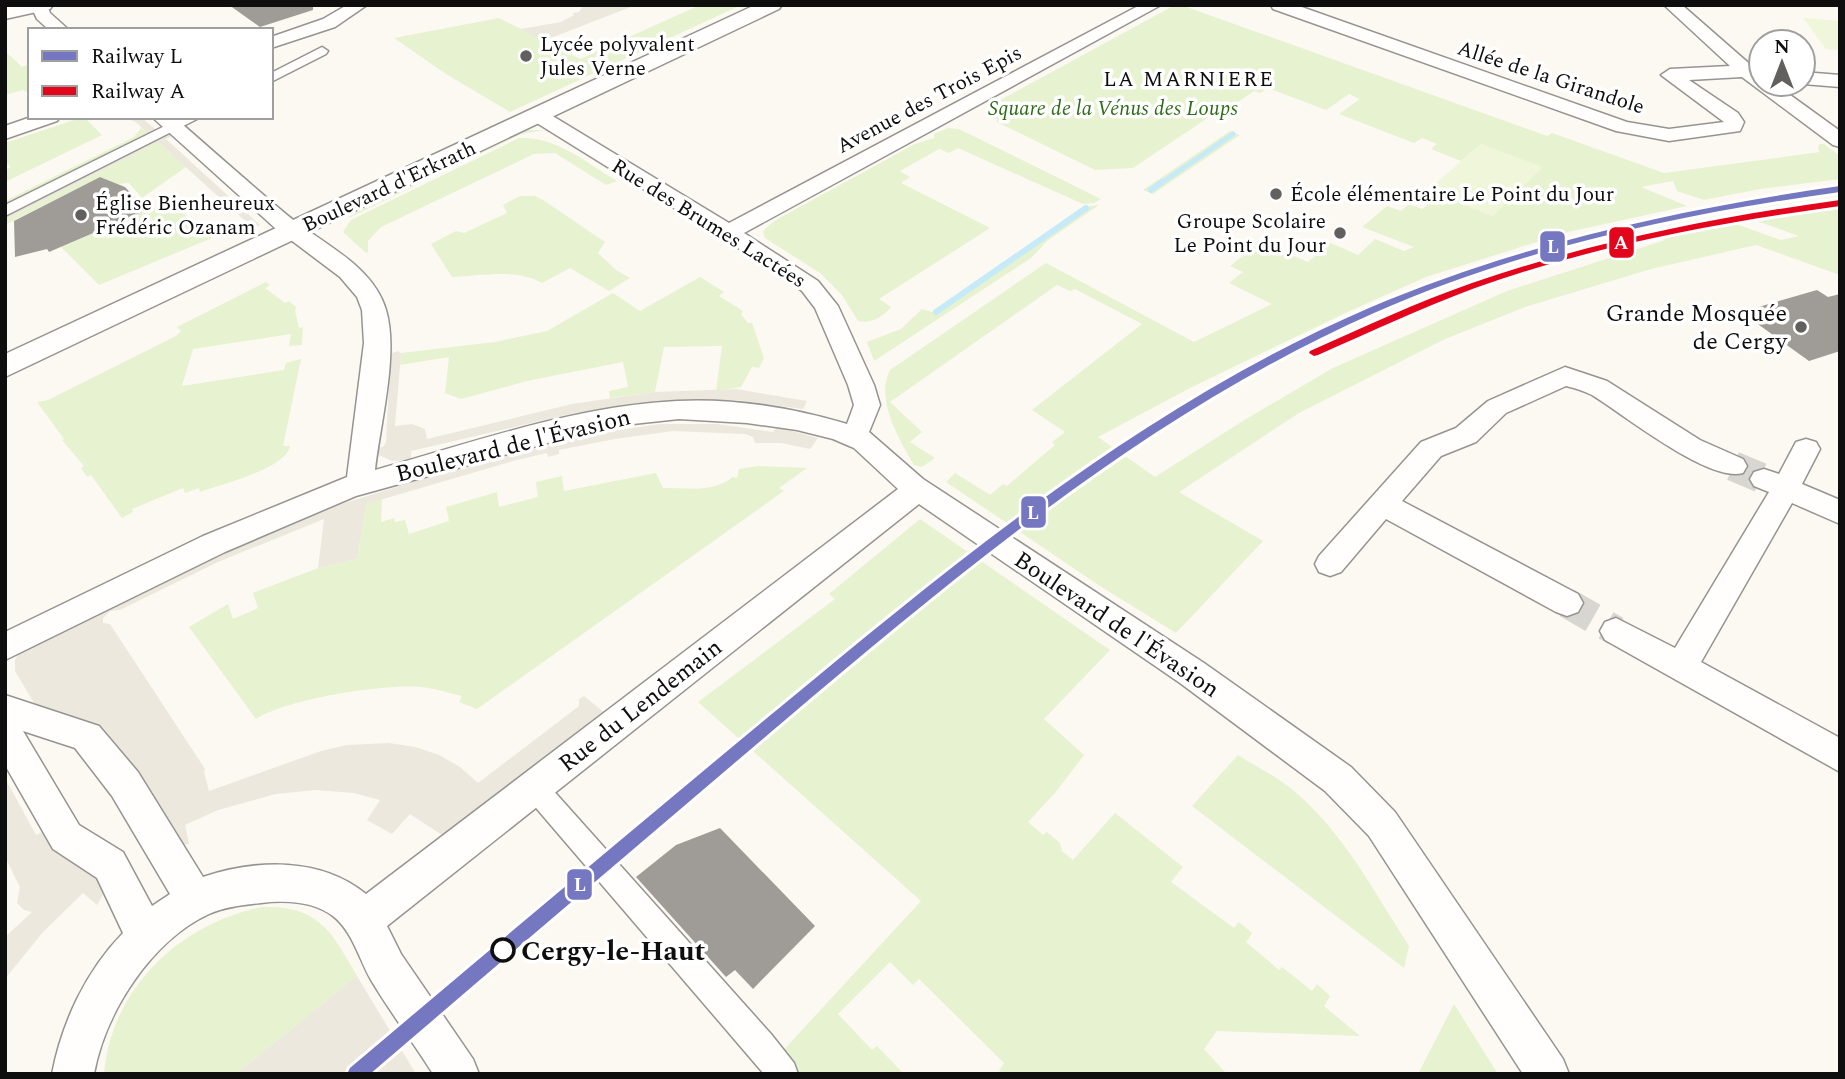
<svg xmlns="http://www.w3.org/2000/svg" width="1845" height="1079" font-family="Spectral,serif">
<rect width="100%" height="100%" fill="#fcf9f2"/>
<path fill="#e7f2d0" d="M700 5H741L510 112 446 74 394 38 499 18 580 59Z
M1175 5H1181L1547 136 1552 133 1664 173 1820 152 1818 149 1819 144H1824L1840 156V179L1760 189 1704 200 1677 191 1673 181 1641 187 1687 206 1568 232 1426 277 1343 314 1190 388 1098 437 1155 477 1246 419 1333 368 1507 291 1665 240 1658 236 1727 221 1781 240 1799 236 1749 218 1840 203V275L1756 245 1651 269 1525 307 1445 339 1299 413 1179 492 1263 541 1176 633 1100 586 946 482 955 473 990 495 1003 484 1007 486 1055 445 1052 442 1065 432 1032 410 1142 324 1075 289 1070 291 1057 285 890 402 922 432 910 442 935 458 922 467 914 465C899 439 875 399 890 370L1046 263 1194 342 1272 304 1229 283 1243 272 1230 266 1261 242 1308 262 1331 243 1358 255 1375 239 1404 251 1414 247 1362 227 1387 206 1401 211 1409 204 1422 209 1439 195 1493 216 1481 144 1461 161 1431 149 1437 144 1422 138 1414 143 1339 114 1360 99 1349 94 1326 110 1268 88 1260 93 1254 91 1226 110 1232 113 1227 115 1218 111 1133 168 1095 170 997 122 993 104Z
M5 51 22 67 30 64V94L23 90 5 95Z
M83 117 90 119 87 120 102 135 5 182V170L11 167 5 161V143Z
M141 128 148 134 5 206V201L134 137Z
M948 128 959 129 1101 199 1094 203 1083 204 958 148 949 153 939 149 900 171 910 177 901 183 990 228 879 299 891 307C883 317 871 324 858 321L842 295 820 273 765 238 763 231 774 221 915 144 934 138V134Z
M529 130H545L521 134 351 217 343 216 518 132Z
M1230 131 1240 135 1153 194 1143 190Z
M519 138C556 136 587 163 617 181L606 185 555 153 534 154 381 227 368 241V252L366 253 343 232 351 220Z
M158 142 186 167 142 198 129 183 118 184 100 177 5 225V220Z
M520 196H535L543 200 605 242 598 253 616 270 630 278 609 291 570 268 542 283C517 268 480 276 452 277L431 244 456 231 464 233 507 213 503 205Z
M170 201 212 238 99 285 61 247Z
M1099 205 1047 241 1031 258 874 361 867 342 901 329 922 309 935 313 1089 206Z
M700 277 724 292 719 296 743 311 741 314 748 323H752L764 358 759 368 752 367 741 387 716 391 722 346 664 347 655 392 610 398 609 391 628 387 623 362 527 381 461 399 445 393 449 357 400 365 401 353 495 342 547 331 613 293 640 311Z
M266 282 270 285 265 288 285 303 289 301 296 307 295 311 299 328 303 327 302 345 289 346 291 334 193 349 182 386 284 370 286 363 301 359 283 446H290C286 469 221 484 200 492L199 488 185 493 183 488 132 509 133 512 122 518 91 475 87 477 81 468 84 466 62 440 64 439 37 402 48 400 176 336 181 331 177 327Z
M758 466 807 468 779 488 784 491 477 709 459 702 462 696C448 693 434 688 420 687 382 684 288 699 256 719L189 627 228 604 233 619 258 608 253 593 318 568 357 559 366 504 382 499 381 522 394 518 395 522 405 520 409 534 449 521 446 507 497 492 499 507 538 497 536 482 562 476 564 491 656 473 663 488C688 488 713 493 733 477L737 478 739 469Z
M920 519 1110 650 1044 719 1084 755 1055 793 1028 822 1043 835 1047 832 1060 843 1062 851 1073 860 1115 813 1183 867 1171 882 1234 928 1239 922 1252 933 1246 942 1279 970 1282 967 1312 991 1317 984 1330 996 1324 1006 1360 1036 1217 1031 1204 1049 1227 1074H1002L999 1071 1004 1063 919 979 913 985 890 962 838 1014 872 1050 877 1046 904 1074H795L778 1056 921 901 698 702 835 599 829 594Z
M1238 755C1258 768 1275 775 1294 791 1344 833 1374 892 1409 946L1404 968 1192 806Z
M262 907C319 905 332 932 357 976L236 1074H104C111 989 180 923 262 907Z
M1454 1004 1498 1074H1418Z"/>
<path fill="#f0f6da" d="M1803 18 1840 21V50L1826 49Z
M1481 144 1543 167 1493 216 1427 191Z"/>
<path fill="#ece8dd" d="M584 5H636L543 41 521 29 561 22 574 15 572 13 579 12Z
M126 117H141L156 130 180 119 189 127 166 139 260 225 253 228 158 142 5 220V206L148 134 137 123Z
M398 351 401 353 395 426 412 424 425 429 427 439 572 404 655 392 736 389 807 401 803 409 737 400H705L667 401 574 413 411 451V460L392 461 379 455 377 448 383 447 386 442 390 365 392 353Z
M661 424H717L773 432 777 427 818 438 810 449 781 443H755L753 437 745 434 673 431 615 439 559 450V454L548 457 547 453 513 461 366 504 357 559 318 568 324 519 218 562 120 610 110 611 103 618V623L110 624 205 769 204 772 209 791 321 751 347 745 389 743 415 747 439 755 460 767 478 783 579 706V699L584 696 605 713 445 837 410 814 392 834 367 820 380 800 354 793 315 790 276 794 218 810 185 825 189 844 181 845 34 703 15 671V660L20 651 213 555 332 507 455 469 603 432Z
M5 778 36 835 46 830 96 866 105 891 97 905 83 893 43 932 5 979V937L32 912 24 910 17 903 20 887 5 857Z
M357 976 416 1074H236Z"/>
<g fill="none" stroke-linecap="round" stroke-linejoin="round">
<path stroke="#c6eaf8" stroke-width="5" d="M1160 184 1233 134"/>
<path stroke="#c6eaf8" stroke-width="6" d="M1151 190 1162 182
M936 312 1086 208"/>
</g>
<path fill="#9f9c98" d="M229 5H313V10L260 27Z
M100 177 125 187 147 210 49 252 47 249 15 257 14 221Z
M1817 290 1828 297 1840 294V351L1809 361 1741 312Z
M720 828 815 926 753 989 735 970 726 977 636 877 676 845Z"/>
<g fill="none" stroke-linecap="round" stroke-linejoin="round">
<path stroke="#d8d6d0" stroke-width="30" stroke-dasharray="30 15" stroke-linecap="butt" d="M1733 466 1764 479
M1567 603 1616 631"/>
<g stroke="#959491" stroke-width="3">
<path id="pedestrian" d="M322 47 328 51 326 54 271 82V73Z
M183 117H201L5 216V205Z
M534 775 543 779 771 1034 794 1063 798 1074H764L525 795 521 787 525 779Z"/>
</g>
<g stroke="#959491" stroke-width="3">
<path id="minor" d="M47 5 50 13 69 30H49L37 19 31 6Z
M347 5H367L335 27 271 48V37L323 19Z
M1140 5H1161L744 233 818 281 838 306 874 385 880 405 869 432 923 479 1204 663 1351 767 1395 812 1563 1059 1569 1074H1523L1369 836 1325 791 1180 683 919 504 387 926 401 954 473 1059 479 1074H433C413 1042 390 1012 371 980 359 959 353 932 333 916 313 901 285 900 261 903 244 905 224 907 209 914 151 941 105 1013 94 1074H52C62 1022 86 971 123 933L97 878 53 849 5 765V695L99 726 138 772 203 877C256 859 321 857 366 894L898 489 854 448 833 439 797 430 747 423 679 419 605 427 356 496 225 552 5 660V632L203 536 347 477 364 343 362 310 357 297 340 277 275 228 152 117H174C212 150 249 183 287 215 321 243 373 265 386 310 399 353 380 425 375 470 474 442 575 406 677 401 733 398 794 408 847 424L854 405 848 385 815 308 802 291 780 274 532 120 529 116 532 112H546L729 223ZM23 731 75 748 112 796 170 894 152 906 123 852 79 825Z
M1271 5H1296L1627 122 1669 129 1724 122 1661 75 1670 69 1730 66 1664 5H1682L1761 74V84H1775L1840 131V147L1833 145 1742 77 1689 80 1738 113 1744 122 1740 131 1669 141 1616 131 1273 9Z
M1803 72 1840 75V87L1803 84Z
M31 117H60L57 121 5 139V126Z
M1565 367 1607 381 1700 440 1743 459 1747 466 1743 473C1709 483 1623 414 1592 395 1584 391 1575 388 1566 386L1506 413 1476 442 1441 456 1402 501 1578 594 1583 603 1578 612 1567 616 1556 612 1386 519 1341 572 1330 576 1319 572 1315 564 1319 556 1421 442 1456 428 1488 401Z
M1806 439 1816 442 1820 449 1802 484 1840 500V524L1792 503 1701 662 1840 738V772L1605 640 1600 631 1605 622 1616 618 1675 648 1769 492 1754 486 1750 479 1754 472 1764 469 1779 474 1796 442Z"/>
</g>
<g stroke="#959491" stroke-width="3">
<path id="tertiary" d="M12 5H53L50 9 5 19V7Z
M755 5H782L779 9 5 377V354Z"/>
</g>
<use href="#pedestrian" fill="#fffefd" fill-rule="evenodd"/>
<use href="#minor" fill="#fffefd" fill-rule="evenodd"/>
<use href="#tertiary" fill="#fffefd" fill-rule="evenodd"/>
<g stroke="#fff" stroke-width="6">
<path id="rail-1" d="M1840 186V192C1680 214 1522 248 1374 313 1153 411 967 566 784 721 646 838 508 956 370 1074H347L350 1068C492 948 634 828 778 709 961 557 1148 403 1369 308 1520 244 1679 209 1840 186Z"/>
</g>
<g stroke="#fff" stroke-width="6">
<path id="rail-2" d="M1840 200V206C1716 223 1593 246 1475 288 1421 308 1370 332 1318 355L1314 356 1309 353 1310 351C1364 327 1417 302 1472 283 1591 242 1715 217 1840 200Z"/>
</g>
<use href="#rail-1" fill="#7577c0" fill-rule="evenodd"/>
<use href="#rail-2" fill="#e3051c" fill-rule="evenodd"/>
</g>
<g fill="#61605e" stroke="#fff" stroke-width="2.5">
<circle cx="526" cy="56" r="7"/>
<circle cx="1276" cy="194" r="7"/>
<circle cx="81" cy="215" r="7"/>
<circle cx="1340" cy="233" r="7"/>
<circle cx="1801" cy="327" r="7"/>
</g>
<circle fill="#fff" stroke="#0e0e0e" stroke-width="3.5" cx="503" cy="950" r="11"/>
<g text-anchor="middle" stroke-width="7" stroke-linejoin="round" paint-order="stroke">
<g font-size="21" fill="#0e0e0e" stroke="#fff" text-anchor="start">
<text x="540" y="51">Lycée polyvalent<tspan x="540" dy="24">Jules Verne</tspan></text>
<text x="1290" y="201">École élémentaire Le Point du Jour</text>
<text x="95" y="210">Église Bienheureux<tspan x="95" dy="24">Frédéric Ozanam</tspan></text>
<text x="1326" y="228" text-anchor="end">Groupe Scolaire<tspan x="1326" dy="24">Le Point du Jour</tspan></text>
</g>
<g font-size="21" fill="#0e0e0e" stroke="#fff">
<text transform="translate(1551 77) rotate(18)" y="7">Allée de la Girandole</text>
<text transform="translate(929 99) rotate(-28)" y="7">Avenue des Trois Epis</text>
<text transform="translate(389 186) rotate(-25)" y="7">Boulevard d'Erkrath</text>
<text transform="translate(709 223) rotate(32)" y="7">Rue des Brumes Lactées</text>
</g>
<g font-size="21" letter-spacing="2" fill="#0e0e0e" stroke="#fff">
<text x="1189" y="86">LA MARNIERE</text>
</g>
<g font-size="21" font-style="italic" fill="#2f6b18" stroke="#fff">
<text x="1113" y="115">Square de la Vénus des Loups</text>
</g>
<g font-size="24" fill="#0e0e0e" stroke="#fff" text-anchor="end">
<text x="1787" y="321">Grande Mosquée<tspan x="1787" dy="28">de Cergy</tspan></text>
</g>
<g font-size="24" fill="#0e0e0e" stroke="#fff">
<text transform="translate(513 445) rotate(-14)" y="8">Boulevard de l'Évasion</text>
<text transform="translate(1117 624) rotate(34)" y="8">Boulevard de l'Évasion</text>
<text transform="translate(640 705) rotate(-38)" y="8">Rue du Lendemain</text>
</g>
<g font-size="28" font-weight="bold" fill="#0e0e0e" stroke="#fff" text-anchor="start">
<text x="521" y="960">Cergy-le-Haut</text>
</g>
</g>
<g stroke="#fff" stroke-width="2.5">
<rect x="1608" y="226" width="27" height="33" rx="7" fill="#e3051c"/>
<rect x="1539" y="230" width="27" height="33" rx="7" fill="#7577c0"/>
<rect x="1020" y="495" width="27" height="34" rx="7" fill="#7577c0"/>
<rect x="566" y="868" width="27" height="33" rx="7" fill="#7577c0"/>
</g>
<g font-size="19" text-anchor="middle" font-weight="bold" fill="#fff">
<text x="1621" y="249">A</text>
<text x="1553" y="253">L</text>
<text x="1033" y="519">L</text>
<text x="580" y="891">L</text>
</g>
<rect width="1845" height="1079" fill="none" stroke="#0e0e0e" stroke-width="14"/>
<rect x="28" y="28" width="245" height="91" fill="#ffffff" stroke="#9f9f9f" stroke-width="2"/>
<rect x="42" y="51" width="35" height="10" fill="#7577c0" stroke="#9f9f9f" stroke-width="2"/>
<text x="91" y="63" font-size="21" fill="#0e0e0e">Railway L</text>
<rect x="42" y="86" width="35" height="10" fill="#e3051c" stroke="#9f9f9f" stroke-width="2"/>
<text x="91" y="98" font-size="21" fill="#0e0e0e">Railway A</text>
<g transform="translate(1782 63)"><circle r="33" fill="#ffffff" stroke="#9f9f9f" stroke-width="2"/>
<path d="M0-5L12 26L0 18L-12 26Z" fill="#61605e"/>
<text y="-10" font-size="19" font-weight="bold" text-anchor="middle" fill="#0e0e0e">N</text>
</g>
</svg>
